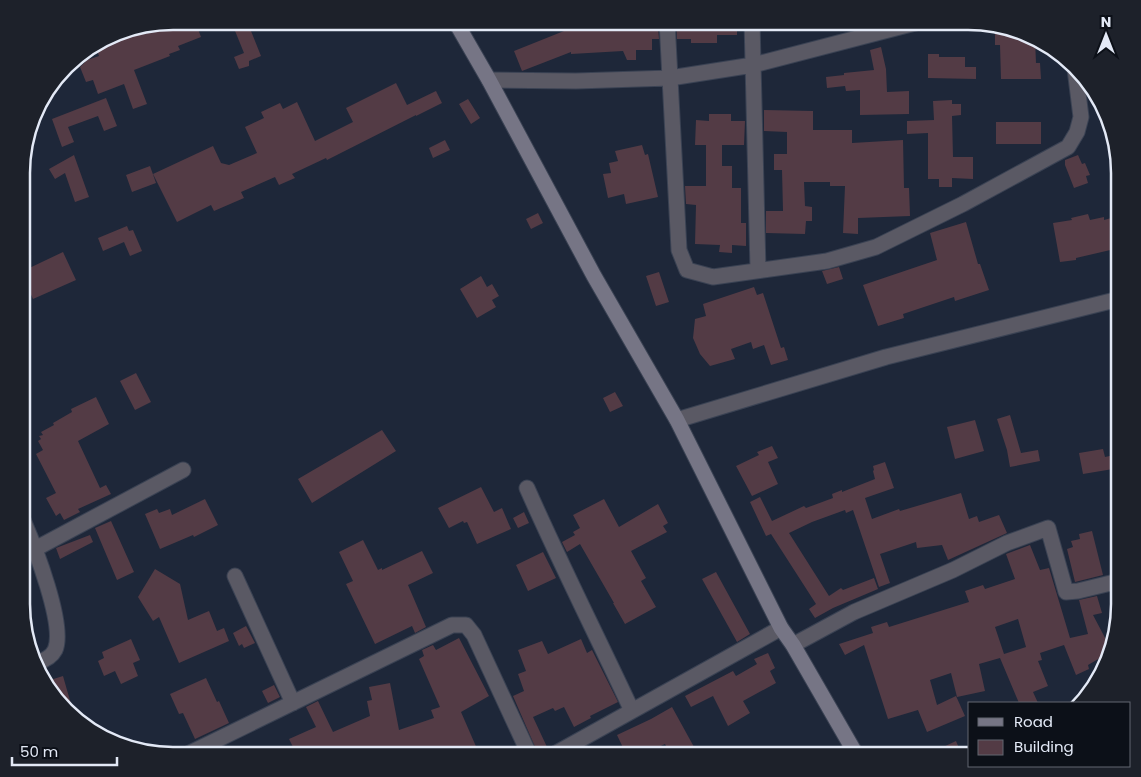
<svg xmlns="http://www.w3.org/2000/svg" width="1141" height="777" font-family="Poppins,sans-serif">
<rect width="100%" height="100%" fill="#1e2739"/>
<path fill="#533b45" fill-rule="evenodd" d="M173 21H195L201 37 178 46 180 50 169 54 170 56 134 70 147 104 133 109 124 84 98 94 93 80 86 82 80 67 87 60 99 56 95 45 115 33Z
M231 21H247L261 56 249 61V66L239 69 234 57 244 53Z
M563 21H576L577 29H597V21H620V26L658 27 659 39H652V50H636V60H627L623 51 571 54V52L522 71 514 51 564 31Z
M676 21H737V35H717V43H691V39H677Z
M995 25 1017 29 1035 39 1036 63H1040L1041 79H1001L1000 45H995Z
M881 47 886 69 887 92 909 91V114L860 115V90L846 91 845 86 827 88 826 77 844 75V73L874 70 870 50Z
M928 54H939V57H965V67H976V79L928 78Z
M396 83 407 105 436 91 442 103 416 116V115L327 160 326 158 292 174 295 178 279 185 275 177 241 192 244 198 214 211 211 205 177 222 153 174 213 146 221 163 229 165 257 153 245 127 264 118 261 112 280 103 283 109 297 102 315 141 353 122 346 108Z
M106 98 117 126 104 131 98 116 68 127 74 142 62 147 52 119Z
M468 99 480 118 471 124 459 104Z
M952 100V104H961V115L952 116 953 157H973V179L952 178V187H939V179H928V133L907 134V121L934 120 933 101Z
M764 110 813 111V130H852V143L903 140 904 188H909L910 216 858 218V234L843 233 845 186H830V182H804L805 206 812 207V221H806L805 234 766 233V211H783L782 170H774V154H787V132L764 131Z
M709 114H731V121H745L744 145H722V166H732V188H741V223H746V246L732 245V253L719 252 720 245 695 244 696 205 686 204 685 186H706V145H695L696 120 709 121Z
M996 122H1041V144H996Z
M445 140 450 150 433 158 429 148Z
M642 145 645 155 648 154 658 197 626 204 624 194 608 198 603 174 611 173 609 163 618 161 615 151Z
M74 155 89 197 75 202 65 173 55 179 49 169Z
M1078 155 1082 164 1085 163 1090 175 1086 176 1088 183 1074 188 1065 165V160Z
M150 166 156 183 132 192 126 175Z
M538 213 543 223 531 229 526 219Z
M1088 214 1090 220 1104 217V220L1115 217 1119 236V248L1076 258V260L1060 262 1053 223 1072 220 1071 218Z
M966 222 978 264H980L989 290 955 301 954 297 903 314 904 318 878 326 863 285 937 260 930 233Z
M127 226 129 231 133 230 142 251 130 256 124 242 103 251 98 238Z
M63 252 76 280 33 299 23 277V271Z
M839 267 843 279 827 284 822 271Z
M659 272 669 302 656 306 646 276Z
M481 276 487 287 492 284 499 296 492 300 496 307 477 318 460 289Z
M754 287 757 295 763 293 781 348 784 347 788 360 771 365 764 345 753 349 751 342 731 349 735 359 710 366 700 354 693 338 695 319 706 316 703 304Z
M136 373 151 402 135 410 120 381Z
M615 392 623 406 610 412 603 398Z
M96 397 109 424 78 441 100 488 106 485 111 494 78 509 80 512 64 520 60 513 56 516 46 498 56 493 36 454 43 450 38 441 41 439 39 436 43 435 41 432 54 425 53 423 72 412 71 409Z
M1010 415 1021 453 1038 450 1040 461 1010 467 1007 450 997 419Z
M975 420 984 451 955 459 947 427Z
M382 430 396 451 312 503 298 479Z
M772 446 778 458 768 462 778 484 752 496 736 466 759 455 757 452Z
M1103 449 1105 457 1119 454V468L1083 474 1079 453Z
M885 462 894 488 865 498 872 519 899 509 900 511 961 493 969 519 977 516 979 522 999 515 1007 533 948 560 942 545 917 548 916 542 880 554 890 583 879 587 853 510 846 513 845 510 812 522 789 533 829 596 841 588 843 590 874 578 878 589 833 608 815 618 809 609 816 604 771 534 766 536 750 502 760 497 772 521 804 506 806 508 833 498 832 494 842 490V492L875 479 873 471 874 470 873 466Z
M481 487 494 512 502 508 511 529 477 544 467 522 464 523 463 521 449 528 438 508Z
M205 499 218 525 194 537 193 535 160 549 145 514 157 509 159 513 170 509 172 515Z
M604 499 619 527 658 504 668 523 663 526 667 532 631 551 646 578 641 581 656 607 625 624 613 603H614L580 544 567 552 562 542 575 535 573 532 580 528 573 515Z
M524 512 529 523 518 528 513 518Z
M111 521 134 572 117 580 95 528Z
M1092 531 1103 575 1075 582 1067 549 1073 547 1071 541 1080 539 1079 534Z
M90 535 93 542 60 559 56 548Z
M363 540 378 570 382 568V570L422 551 433 573 408 585 426 627 415 633 412 626 375 644 346 584 353 581 339 552Z
M1030 545 1040 570 1049 568 1070 638 1088 634 1079 600 1097 596 1102 613 1093 615 1112 651 1088 665 1089 669 1076 675 1064 645 1040 653 1042 660 1038 661 1048 686 1033 692 1038 703H1019L1000 658 979 664 985 691 957 697 951 673 930 680 937 705 956 696 965 716 927 732 918 710 888 719 864 645 845 655 839 644 873 633 871 627 887 622 889 627 969 602 965 591 983 585 985 589 1015 579 1006 554ZM1018 619 1026 647 1004 654 995 627Z
M543 552 556 578 528 591 516 565Z
M155 569 180 584 188 620 209 611 217 631 224 628 229 641 179 663 159 617 153 621 138 597Z
M716 572 750 634 737 642 702 579Z
M246 626 255 643 244 648 242 644 239 646 233 633Z
M459 638 489 696 461 712 478 751 467 756 297 755 289 739 316 727 306 707 318 701 333 732 370 716 367 701 372 700 369 687 390 683 399 730 434 718 431 710 440 707 419 659 424 656 422 650 433 645 436 650Z
M131 639 140 660 133 663 138 676 121 684 115 671 104 676 98 661 104 658 102 652Z
M581 639 587 653 592 650 618 702 590 716 591 718 574 727 564 707 555 711 553 708 533 717 547 747 539 756 513 696 524 691 518 674 526 671 518 650 542 641 548 654Z
M768 653 775 668 770 671 776 683 743 701 750 713 728 726 713 696 691 707 685 696 733 671 736 676 757 664 754 659Z
M63 676 75 718 44 682Z
M206 678 217 702 219 701 229 723 195 739 183 713 179 714 170 694Z
M274 685 280 697 268 703 262 691Z
M672 707 699 756H671L665 744 639 756H627L617 735 651 719Z
M956 741 961 753 954 756H924Z"/>
<g fill="none" stroke-linecap="round" stroke-linejoin="round">
<g stroke="#3a4253" stroke-width="17">
<path id="street" d="M667 21 679 250 687 270 713 277 827 261 876 247 963 204 1068 147 1077 132 1081 117 1075 69
M752 21 758 270
M489 80 576 81 670 78 753 65 919 22
M677 420 886 357 1119 299
M527 488C560 563 597 636 632 711
M23 520C34 545 66 626 55 650 51 658 43 661 36 663
M35 549 183 470
M235 576 293 703
M793 645 854 612 953 570 1007 543 1048 528 1066 592 1078 591 1119 581
M186 755 452 625H466L474 635 530 756
M551 756 781 628"/>
</g>
<g stroke="#3a4253" stroke-width="17">
<path id="secondary" d="M455 21 489 80 594 276 677 420 781 628 793 645 857 756"/>
</g>
<use href="#street" stroke="#5a5964" stroke-width="15"/>
<use href="#secondary" stroke="#767585" stroke-width="15"/>
</g>
<path d="M0 0H1141V777H0ZM173 30H968A143 143 0 0 1 1111 173V604A143 143 0 0 1 968 747H173A143 143 0 0 1 30 604V173A143 143 0 0 1 173 30Z" fill="#1d212a" fill-rule="evenodd"/>
<path fill="none" stroke="#e3e9f6" stroke-width="2.5" d="M173 30H968A143 143 0 0 1 1111 173V604A143 143 0 0 1 968 747H173A143 143 0 0 1 30 604V173A143 143 0 0 1 173 30Z"/>
<rect x="968" y="702" width="162" height="65" fill="#0c1018" stroke="#626771"/>
<rect x="978" y="718" width="25" height="8" fill="#767585" stroke="#626771"/>
<text x="1014" y="727" font-size="15" fill="#e3e9f6">Road</text>
<rect x="978" y="740" width="25" height="15" fill="#533b45" stroke="#626771"/>
<text x="1014" y="752" font-size="15" fill="#e3e9f6">Building</text>
<g transform="translate(1106 35)" stroke="#0c1018" stroke-width="4" paint-order="stroke">
<path d="M0-4L9 19L0 12L-9 19Z" fill="#e3e9f6"/>
<text y="-8" font-size="14" font-weight="bold" text-anchor="middle" fill="#e3e9f6">N</text>
</g>
<path d="M12 757v8h105v-8" fill="none" stroke="#e3e9f6" stroke-width="2.5"/>
<text x="20" y="757" font-size="15" fill="#e3e9f6" stroke="#0c1018" stroke-width="4" paint-order="stroke">50 m</text>
</svg>
